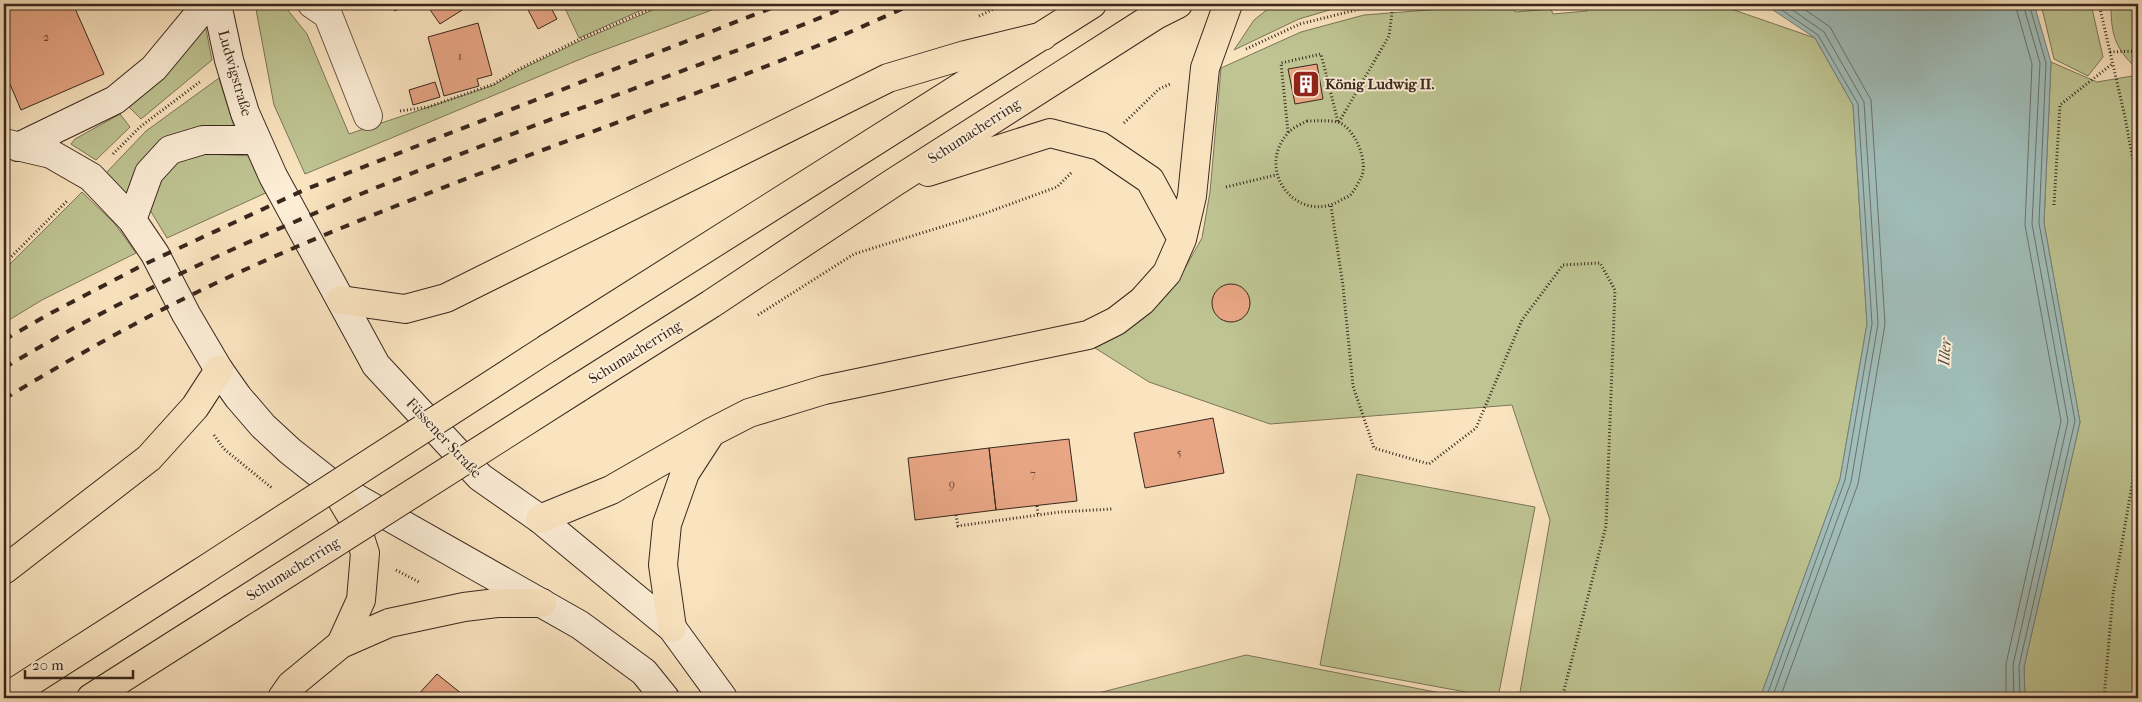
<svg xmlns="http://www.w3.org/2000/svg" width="2142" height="702" font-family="'IM FELL French Canon',serif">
<rect width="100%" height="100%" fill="#fae4c0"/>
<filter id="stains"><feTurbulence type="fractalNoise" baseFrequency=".004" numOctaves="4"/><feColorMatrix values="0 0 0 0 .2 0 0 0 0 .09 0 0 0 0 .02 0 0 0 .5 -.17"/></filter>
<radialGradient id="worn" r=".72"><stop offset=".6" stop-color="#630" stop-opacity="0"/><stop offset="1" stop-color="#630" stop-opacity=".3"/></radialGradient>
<path fill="#bec492" stroke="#7c7658" d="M255 4H283L307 34 349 134 494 85 518 71 580 41 667 4H728L588 56 305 174 274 105Z
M563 4H655L579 38Z
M1274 4H1350L1299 19 1234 50 1254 20Z
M1506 4H1511L1515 12 1551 9 1553 14 1587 11V4H1730L1731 9 1815 38 1853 105 1867 324 1840 479 1760 698H1519L1550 520 1512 405 1270 424 1149 382 1095 348 1124 333 1177 282 1202 238 1210 192 1221 68 1301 32 1364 15Z
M2041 4H2091L2103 57 2088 76 2054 59Z
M2111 4H2138V63L2132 64C2113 45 2111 29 2111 4Z
M205 24 212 60 141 119 128 106Z
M2051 62 2097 82 2138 75V698H2025L2024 667 2080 422 2044 223Z
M219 78 235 130H201L130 197 106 173 146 131Z
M120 114 130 127 96 160 71 144 75 139Z
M207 154 252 156 270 191 167 238 150 210 161 179 177 162Z
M82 192 115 224 136 253 42 300 4 323V270Z
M1357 474 1535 507 1498 698 1320 665Z
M1246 655 1466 698H1079Z"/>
<path fill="#a0bdb9" stroke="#77817b" d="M1764 4H2034L2051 62 2044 223 2080 422 2024 667 2025 698H1760L1840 479 1867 324 1853 105 1815 38Z"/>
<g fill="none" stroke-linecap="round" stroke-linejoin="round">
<path stroke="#6c726b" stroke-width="1" d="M1766 698 1845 480 1872 324 1858 104 1818 35 1773 4
M1772 698 1851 482 1878 324 1864 102 1824 32 1784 4
M1780 698 1858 484 1885 324 1871 100 1830 27 1797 4
M2006 698V664L2061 421 2025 225 2032 64 2015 4
M2014 698 2013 665 2068 421 2032 224 2040 63 2023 4
M2020 698 2019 666 2075 421 2039 223 2046 63 2029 4"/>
</g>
<path fill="#e8a685" stroke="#39271d" d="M4 4H73L104 74 21 110 4 70Z
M390 4H405L395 11Z
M426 4H466L467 7 440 24Z
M525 4H549L557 19 538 29Z
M478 23 492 75 477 79 479 86 444 96 428 37Z
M1317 64 1323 99 1295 104 1288 69Z
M435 82 440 97 413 105 409 90Z
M1212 303a19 19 0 1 1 38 0a19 19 0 1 1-38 0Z
M1213 418 1224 473 1145 488 1134 433Z
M1069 439 1077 501 996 510 989 448Z
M989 448 996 510 915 520 908 458Z
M437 674 467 698H415Z"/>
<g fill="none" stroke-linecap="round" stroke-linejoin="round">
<g stroke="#695646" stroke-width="30">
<path id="street" d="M312 4 328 15 368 116"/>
</g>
<g stroke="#39271d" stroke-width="30">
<path id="secondary" d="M217 4 229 60 245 113 273 176 376 365 480 477 540 519 672 628 723 698
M4 143 51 154 91 177 132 220 155 254 186 314 219 370 238 397 263 426 290 451 333 485 580 625 644 672 665 698
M18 147 115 100 154 68 207 4
M132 220 149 173 170 150 203 140H257"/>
</g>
<g stroke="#39271d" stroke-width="30">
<path id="primary" d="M928 172 1050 133 1100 146 1150 180 1182 239
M341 300 405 309 446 298 888 78 965 55 1043 36
M548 348 1092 4
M578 388 711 304 893 183 1156 15 1178 4
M333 485 355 522 365 553 361 600 341 644
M540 519 611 490 712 432 749 413 824 390 1088 335 1116 321 1142 301 1167 273 1182 239 1192 196 1205 68 1228 4
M4 570 149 458 195 407 219 370
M672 628 663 565 667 524 685 473 709 436
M5 698 200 573
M91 698 231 609
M282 698 291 685 341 644 389 623 464 607 497 603H542"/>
</g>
<path stroke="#39271d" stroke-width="3" stroke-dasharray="1 2.5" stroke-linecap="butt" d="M2099 4 2125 117 2136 177 2133 479 2113 595 2104 698
M979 16 1004 4
M1246 49 1300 24 1380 4
M2110 52 2138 51
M400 111 428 107 494 84 519 69 580 39 662 4
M1307 121C1316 121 1329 120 1338 122 1355 128 1369 162 1361 178 1358 183 1355 190 1351 194 1349 197 1344 198 1341 200 1298 226 1254 171 1288 133 1292 128 1301 124 1307 121Z
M1339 122 1389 36 1393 4
M1124 123 1159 89 1170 84
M1288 132 1281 63 1321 54 1338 122
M113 154 140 127 201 81
M1226 187 1276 175
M2054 205 2060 105 2112 64
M1331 206 1343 286 1353 386 1374 448 1429 464 1476 428 1522 320 1563 265 1600 263 1615 290 1606 526 1562 698
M4 264 67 201
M758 315 854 254 983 214 1057 187 1072 172
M214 435 224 449 272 488
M1037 506 1038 515
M956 515 958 526 1060 512 1112 509
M396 570 419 582"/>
<use href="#street" stroke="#fcedd6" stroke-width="28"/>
<use href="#secondary" stroke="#fcedd6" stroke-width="28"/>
<use href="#primary" stroke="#fae4c0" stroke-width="28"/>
<path stroke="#39271d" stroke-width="4" stroke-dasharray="9 9" stroke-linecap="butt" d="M4 340 51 313 145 264 304 190 782 4
M4 368C161 274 331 204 502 138 618 93 738 53 853 4
M4 399C72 358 142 318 214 284 409 192 617 127 817 46 849 33 881 18 913 4"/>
<g stroke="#39271d" stroke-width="30" stroke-linecap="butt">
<path id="primary-bridge" d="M200 573 548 348
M231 609 578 388"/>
</g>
<use href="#primary-bridge" stroke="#fae4c0" stroke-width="28"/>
</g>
<defs>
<g id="building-square" transform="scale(1.4375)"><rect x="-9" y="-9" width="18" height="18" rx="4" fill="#8f2418" stroke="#fcedd6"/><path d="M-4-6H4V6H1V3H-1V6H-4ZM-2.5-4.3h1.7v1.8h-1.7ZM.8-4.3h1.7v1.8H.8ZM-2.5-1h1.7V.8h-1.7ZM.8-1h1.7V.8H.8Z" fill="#fff"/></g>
</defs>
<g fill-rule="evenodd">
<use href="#building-square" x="1306" y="84"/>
</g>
<g text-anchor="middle" stroke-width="4" stroke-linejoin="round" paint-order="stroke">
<g font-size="12" fill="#654737">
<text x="46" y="41">2</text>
<text x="460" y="60">1</text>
<text x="1179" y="457">5</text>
<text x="1033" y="478">7</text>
<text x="952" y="488">9</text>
</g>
<g font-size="15" fill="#39271d" stroke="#fcedd6">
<text transform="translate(235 73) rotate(74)" y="5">Ludwigstraße</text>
<text transform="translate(974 131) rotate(-33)" y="5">Schumacherring</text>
<text transform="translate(635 352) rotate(-32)" y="5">Schumacherring</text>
<text transform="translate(444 438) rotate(47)" y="5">Füssener Straße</text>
<text transform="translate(293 569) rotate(-32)" y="5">Schumacherring</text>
</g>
<g font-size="15" font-weight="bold" fill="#39271d" stroke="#fcedd6" text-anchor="start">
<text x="1325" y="89">König Ludwig II.</text>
</g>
<g font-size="16" font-style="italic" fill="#58544c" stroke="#fcedd6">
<text transform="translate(1944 352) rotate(-86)" y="6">Iller</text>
</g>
</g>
<rect width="2142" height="702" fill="none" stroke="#fae4c0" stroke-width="20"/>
<rect x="5" y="5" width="2132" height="692" fill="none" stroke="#39271d" stroke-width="2.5"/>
<rect x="10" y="10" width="2122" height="682" fill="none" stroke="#39271d"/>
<path d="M25 670v8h108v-8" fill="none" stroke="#39271d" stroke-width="2.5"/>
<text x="32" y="670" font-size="15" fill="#39271d" stroke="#fcedd6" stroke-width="4" paint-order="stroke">20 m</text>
<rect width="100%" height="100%" filter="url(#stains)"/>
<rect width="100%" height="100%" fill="url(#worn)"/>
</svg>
